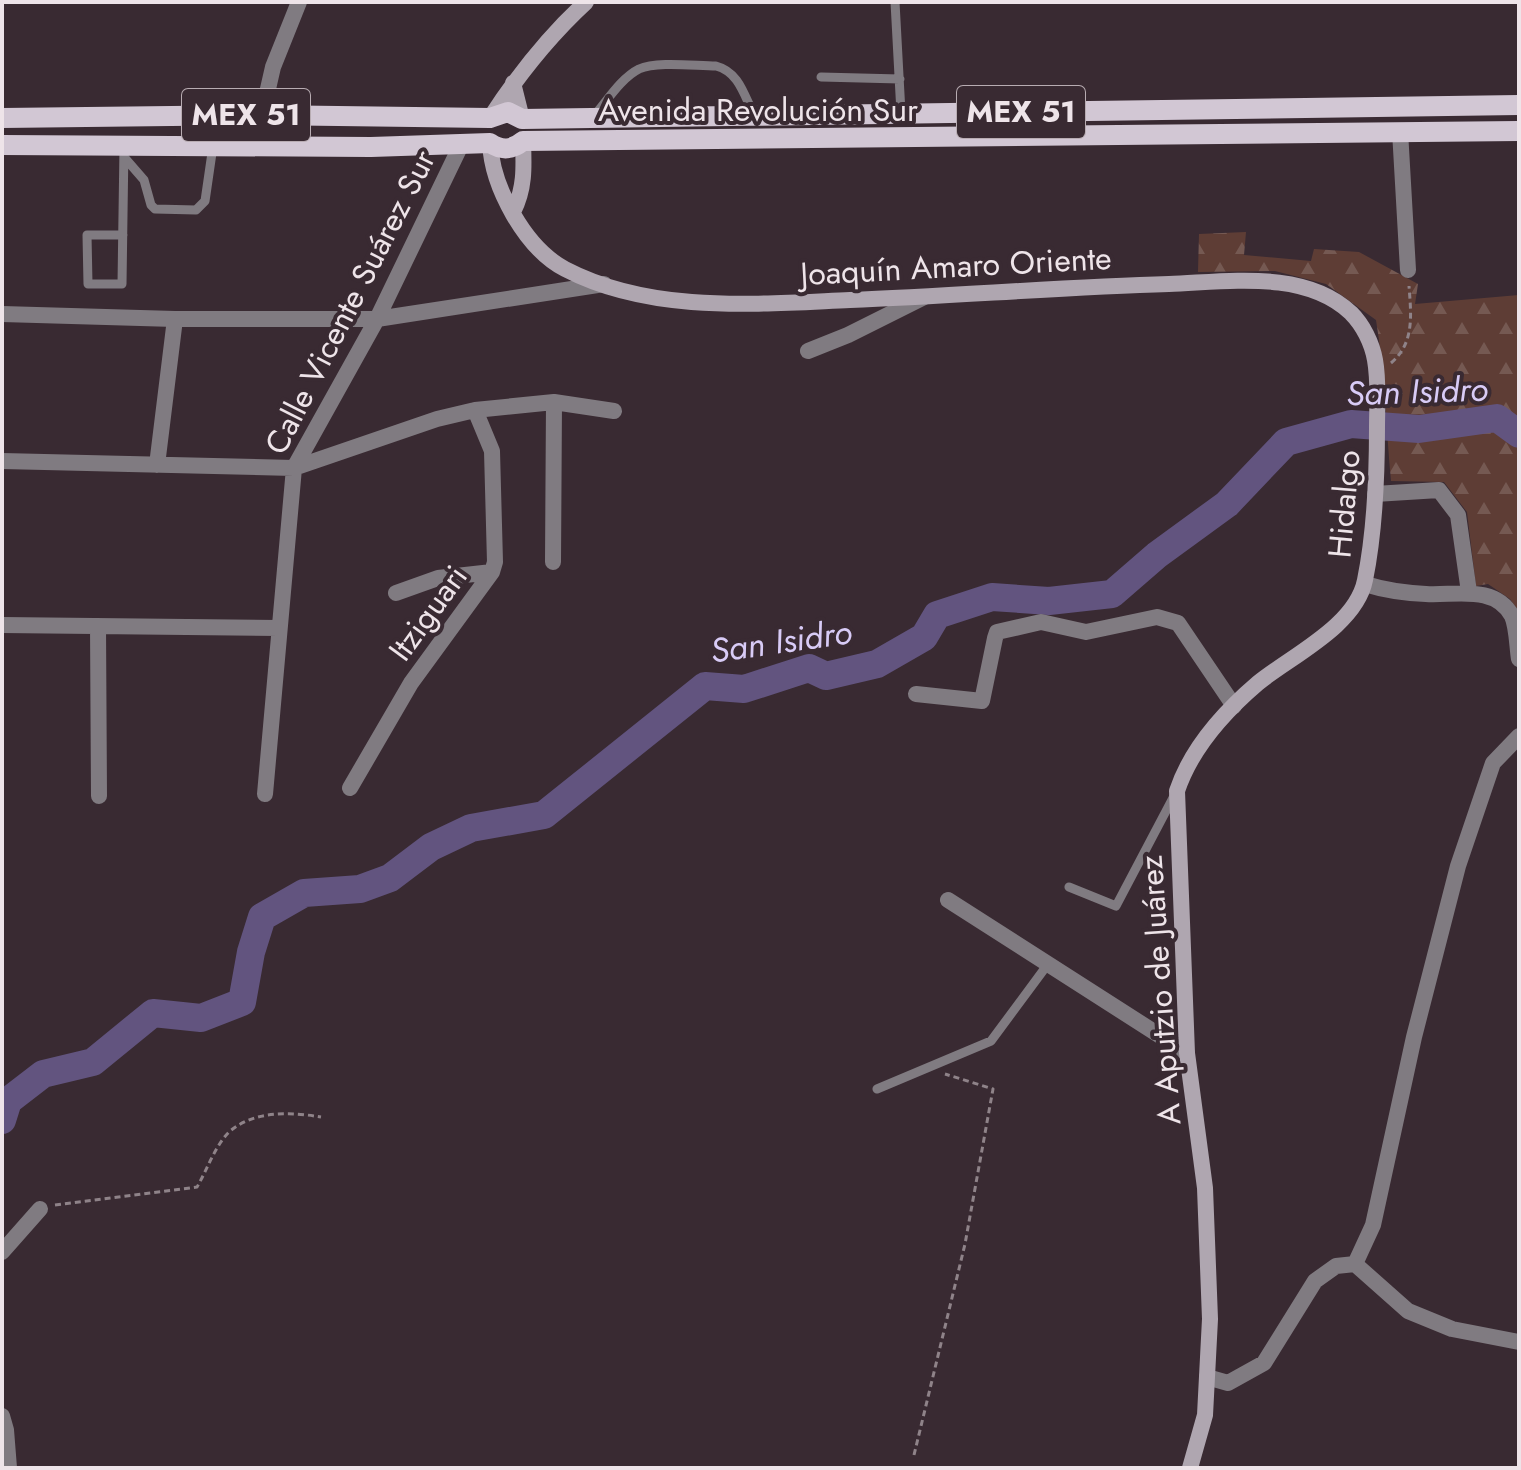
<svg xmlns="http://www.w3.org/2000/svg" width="1521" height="1470" font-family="Jost,sans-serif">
<defs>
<pattern id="forest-firs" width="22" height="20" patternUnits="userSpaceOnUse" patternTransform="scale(2)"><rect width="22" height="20" fill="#5e3d35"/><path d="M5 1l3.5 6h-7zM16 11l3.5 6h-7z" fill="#755952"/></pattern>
</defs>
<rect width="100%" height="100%" fill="#392a32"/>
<path fill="url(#forest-firs)" d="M1246 232 1244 255 1311 261 1314 249 1359 252 1418 284 1415 304 1519 295V612L1510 599 1488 584 1476 586 1467 512 1444 482 1391 481C1386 427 1385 374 1376 320L1326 284 1275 271 1198 272 1199 234Z"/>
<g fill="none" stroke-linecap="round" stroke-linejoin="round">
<path stroke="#62547f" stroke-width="28" d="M2 1120 8 1101 43 1074 93 1062 153 1013 201 1018 242 1002 251 952 262 917 304 893 360 889 390 878 431 847 471 828 544 815 705 686 744 689 809 668 826 676 877 664 924 637 937 615 992 597 1049 601 1112 594 1157 555 1227 504 1286 442 1351 424 1419 429 1497 418 1519 434"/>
<path stroke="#8f8389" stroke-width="3" stroke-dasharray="6 4" stroke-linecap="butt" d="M1391 363C1415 343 1411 314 1409 286
M55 1205 197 1187C207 1170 215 1146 229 1132 254 1110 291 1112 321 1117
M914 1455 965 1244 993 1089 945 1074"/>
<path stroke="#807b81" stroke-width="9" d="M895 2 901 113
M821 77 900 79
M594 116C607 101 621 78 639 69 657 61 695 66 716 66 739 72 744 95 754 115
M124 157 144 180 151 205 155 209 196 210 205 201 213 146
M123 235H87L88 284H122L124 146
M1069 887 1116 906 1175 794
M877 1089 991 1041 1048 964"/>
<path stroke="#807b81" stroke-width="16" d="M262 115 273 67 299 2
M1400 131 1408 270
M2 314 175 319H377L604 284
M808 351 848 335 924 297
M2 461 294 468 437 419 475 410 554 402 614 411
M157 465 175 319
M1375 494 1439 490 1458 515 1469 592
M553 562 554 402
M1365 584C1384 590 1405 593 1426 594 1454 596 1495 584 1512 616 1517 627 1517 647 1519 659
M396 593 438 578 492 572
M2 625 278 628
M98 626 99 796
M916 694 982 701 995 638 997 632 1041 622 1086 632 1157 617 1178 623 1234 706
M350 788 411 683 492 572 495 562 492 451 475 410
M265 794 294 468 377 319 461 145
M948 900 1187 1053
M2 1252 40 1209
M1355 1264 1408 1311 1452 1329 1519 1342
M1207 1377 1228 1383 1264 1363 1315 1281 1336 1266 1355 1264 1373 1225 1414 1037 1458 866 1493 763 1519 736
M2 1416 6 1430 9 1468"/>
<path stroke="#afa6b0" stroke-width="16" d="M513 83 522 119
M490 118C518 75 548 37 586 2
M490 143C492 187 525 248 565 269 651 314 757 304 850 300 956 296 1062 287 1169 284 1227 282 1305 269 1351 313 1363 325 1372 343 1375 360 1379 382 1377 406 1377 428 1377 478 1375 531 1365 580 1356 626 1291 656 1258 683 1224 712 1191 749 1177 791L1187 1053 1205 1188 1210 1319 1205 1415 1190 1468
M513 212C525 189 524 167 523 141"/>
<path stroke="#d2c7d4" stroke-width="20" d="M2 118 262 115 490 118 508 112 522 119 1519 105
M2 145 371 147 490 143C502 151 512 150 523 141L1519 131"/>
</g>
<g text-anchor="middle" stroke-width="8" stroke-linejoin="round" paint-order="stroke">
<g fill="#392a32" stroke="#b8acb2" stroke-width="2">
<rect x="957" y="86" width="128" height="52" rx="6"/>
<rect x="182" y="89" width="128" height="52" rx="6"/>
</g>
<g font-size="30" font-weight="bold" fill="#eee4e9">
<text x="1021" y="122">MEX 51</text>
<text x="246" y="125">MEX 51</text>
</g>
<g font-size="32" fill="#eee4e9" stroke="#392a32">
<text x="758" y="121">Avenida Revolución Sur</text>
<text transform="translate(956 266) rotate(-3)" y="11">Joaquín Amaro Oriente</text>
<text transform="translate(350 302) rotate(-63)" y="11">Calle Vicente Suárez Sur</text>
<text transform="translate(1344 504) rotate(-85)" y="11">Hidalgo</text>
<text transform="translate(428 613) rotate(-54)" y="11">Itziguari</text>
<text transform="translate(1160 990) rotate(-94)" y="11">A Aputzio de Juárez</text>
</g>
<g font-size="34" font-style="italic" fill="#d8cbf6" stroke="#392a32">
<text transform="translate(1417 391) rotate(-2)" y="12">San Isidro</text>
<text transform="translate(781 641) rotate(-8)" y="12">San Isidro</text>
</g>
</g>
<rect width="1521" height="1470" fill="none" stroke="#eee4e9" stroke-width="8"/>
</svg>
